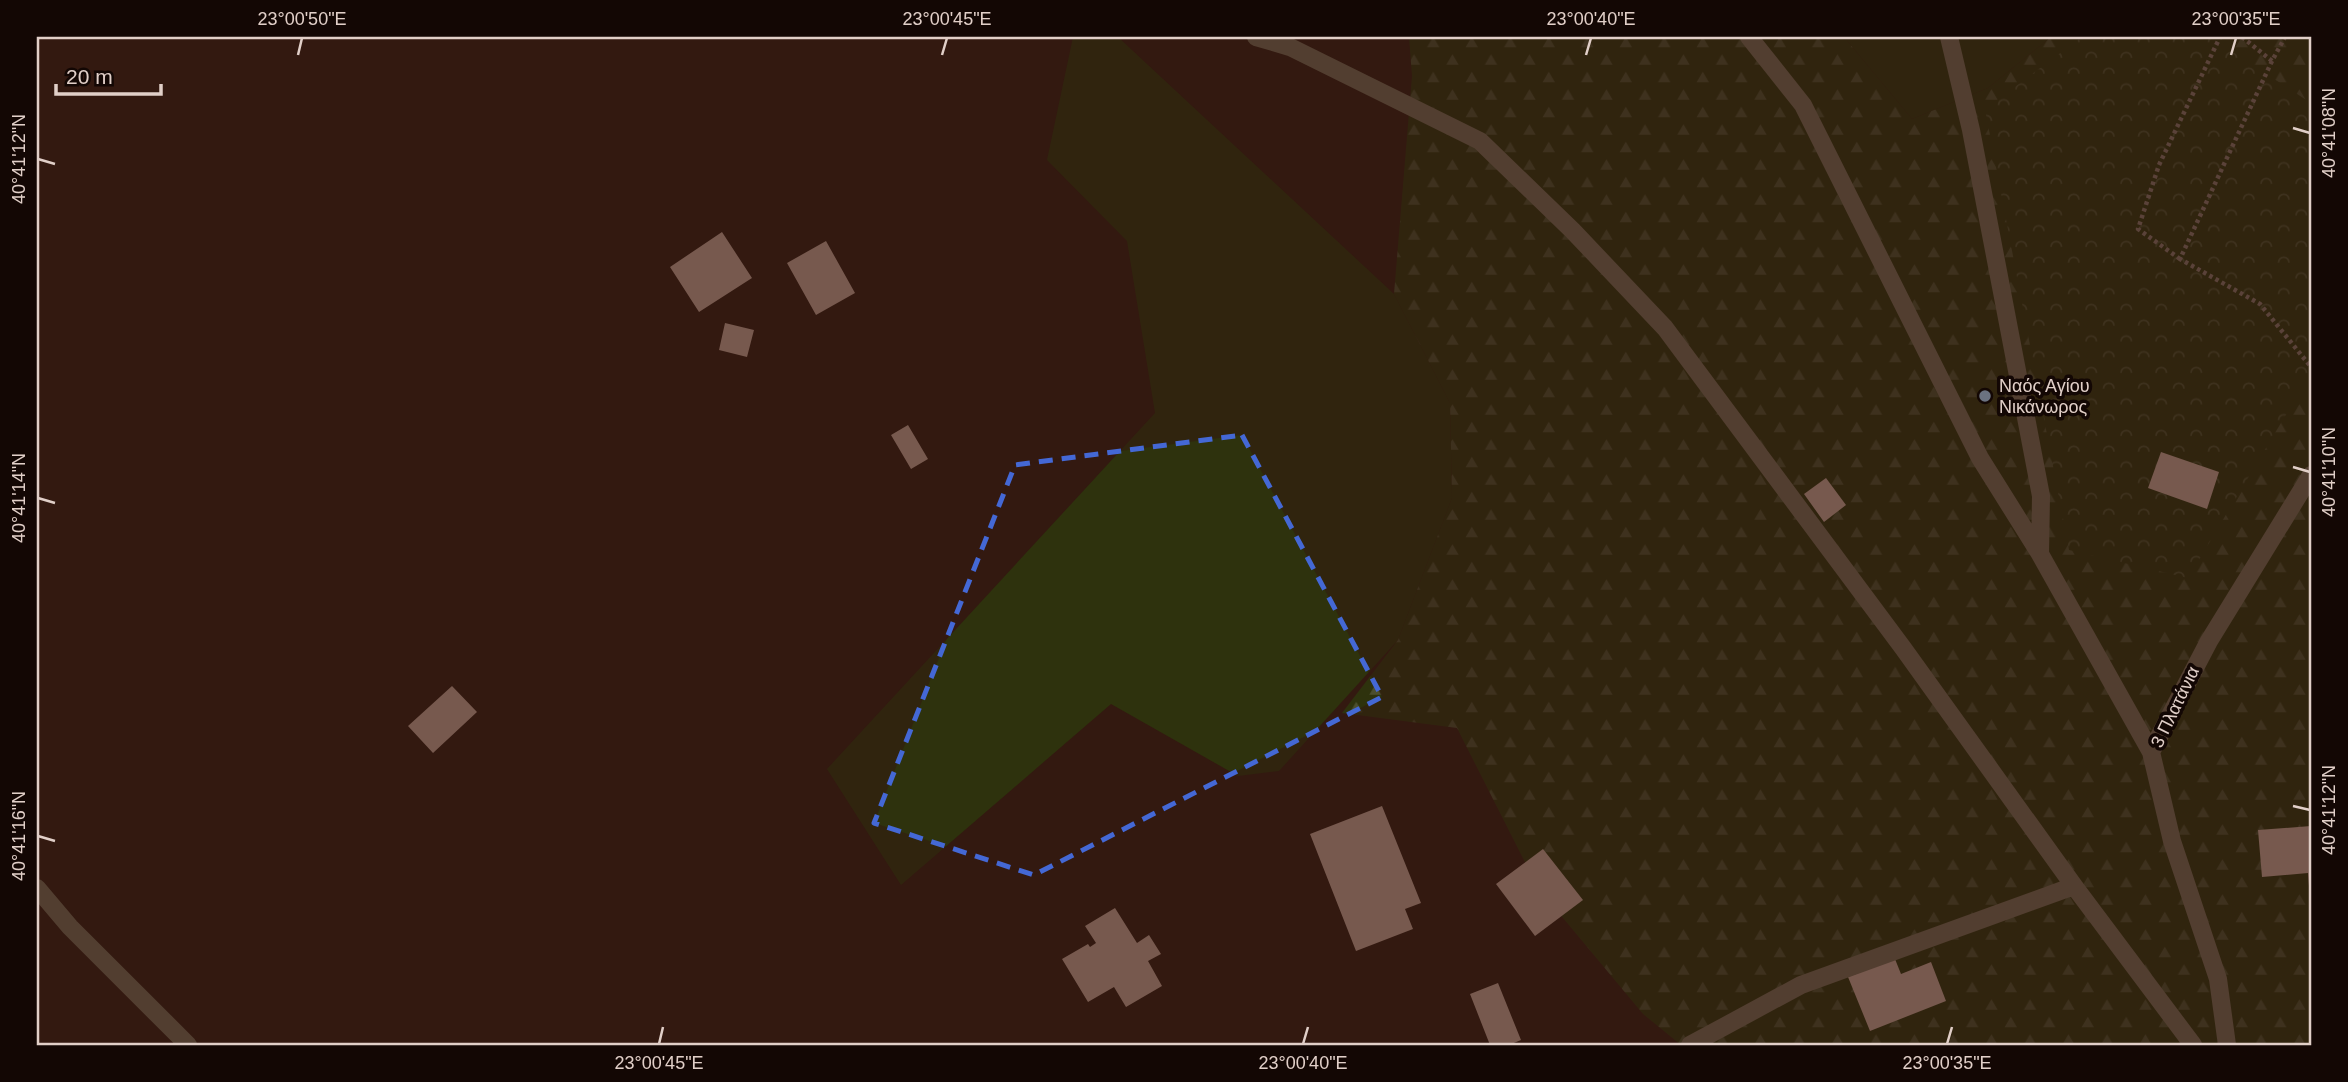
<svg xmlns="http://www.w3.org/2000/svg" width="2348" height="1082" font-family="Arial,sans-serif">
<defs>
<pattern id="forest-firs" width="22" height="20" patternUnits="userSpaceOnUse" patternTransform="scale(1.75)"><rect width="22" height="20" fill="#2e320d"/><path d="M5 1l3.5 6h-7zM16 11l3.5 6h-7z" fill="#4c4f2f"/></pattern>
<pattern id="park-crowns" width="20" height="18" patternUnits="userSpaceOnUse" patternTransform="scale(1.75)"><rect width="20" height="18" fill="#2e320d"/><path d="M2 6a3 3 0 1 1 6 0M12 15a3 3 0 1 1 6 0" fill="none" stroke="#4c4f2f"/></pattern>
</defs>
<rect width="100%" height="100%" fill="#331910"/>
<path fill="#2e320d" d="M1073 37H1118L1394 294 1450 403 1452 498 1398 640 1279 771 1238 776 1111 704 901 885 827 769 1155 413 1127 241 1047 160Z
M1844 37H2051L1988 88 1912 119Z"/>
<path fill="url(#forest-firs)" d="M1409 37H1844L1912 119 1988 88 2051 37H2311V1045H1681L1643 1014 1538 888 1457 728 1342 713 1398 640 1452 498 1450 403 1394 294 1412 76Z"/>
<path fill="url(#park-crowns)" d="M2082 37H2210L2311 103V373L2188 578 2069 550 1985 109Z"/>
<path fill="#c9a699" d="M722 232 752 278 699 312 670 267Z
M826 241 855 293 816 315 787 263Z
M725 323 754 330 747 357 719 350Z
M908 425 928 459 911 469 891 435Z
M2161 452 2219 472 2207 509 2148 488Z
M1826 478 1846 505 1824 522 1804 494Z
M452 686 477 712 433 753 408 726Z
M1382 806 1421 903 1405 909 1413 929 1356 951 1310 834Z
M2311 826V886H2309L2308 873 2262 877 2258 830Z
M1543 849 1583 900 1535 936 1496 884Z
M1115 908 1137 943 1149 935 1161 954 1148 961 1162 986 1126 1007 1114 987 1088 1002 1062 959 1088 944 1090 947 1096 943 1085 926Z
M1895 959 1901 974 1931 962 1946 1001 1870 1031 1848 977Z
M1498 983 1521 1040 1509 1045H1490L1470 994Z"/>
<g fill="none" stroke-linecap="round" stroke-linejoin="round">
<path stroke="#8a746c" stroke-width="4.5" stroke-dasharray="3.5 3.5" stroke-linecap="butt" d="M2242 37 2272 61 2285 37
M2272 61 2180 259 2260 304 2311 367
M2180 259 2138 229 2159 165 2220 37"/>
<path stroke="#786b57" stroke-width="18" d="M1256 37 1290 47 1480 141 1573 231 1665 328 1903 648 2074 886 2193 1045
M1749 37 1803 105 1980 458 2040 554 2151 752
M1949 37 1971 130 2041 496 2040 554
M37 888 70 927 188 1045
M1690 1045 1801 985 2074 886
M2227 1045 2218 979 2172 841 2151 752 2209 641 2311 475"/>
</g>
<path d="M0 0H2348V1082H0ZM1242 435 1382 697 1034 875 874 823 1015 465Z" fill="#331910" fill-opacity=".55" fill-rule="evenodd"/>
<path fill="none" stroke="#4468d5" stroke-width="5" stroke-dasharray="14 9" stroke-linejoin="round" d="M1242 435 1382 697 1034 875 874 823 1015 465Z"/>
<path fill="none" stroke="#e1cfc8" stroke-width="2.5" d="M298 55 302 38M942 55 947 38M1586 55 1591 38M2231 55 2236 38M2293 128 2310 133M38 159 55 164M2293 467 2310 472M38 498 55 503M2293 806 2310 810M38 836 55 841M659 1044 663 1027M1303 1044 1308 1027M1947 1044 1952 1027"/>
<circle fill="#6b7280" stroke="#130704" stroke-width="2.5" cx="1985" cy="396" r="7"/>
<g text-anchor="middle" stroke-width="7" stroke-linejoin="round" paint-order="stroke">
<g font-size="18" fill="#e1cfc8" stroke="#130704" text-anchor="start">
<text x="1999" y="392">Ναός Αγίου<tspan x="1999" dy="21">Νικάνωρος</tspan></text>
</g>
<g font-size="18" fill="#e1cfc8" stroke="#130704">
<text transform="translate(2175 707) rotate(-64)" y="6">3 Πλατάνια</text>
</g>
</g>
<rect width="2348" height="1082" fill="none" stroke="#130704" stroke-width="77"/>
<path d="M56 84v10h105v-10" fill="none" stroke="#e1cfc8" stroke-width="3.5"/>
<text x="66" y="84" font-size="21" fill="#e1cfc8" stroke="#130704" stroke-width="5" paint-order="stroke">20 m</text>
<rect x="38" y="38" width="2272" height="1006" fill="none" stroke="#e1cfc8" stroke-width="2.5"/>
<g font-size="18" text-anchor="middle" fill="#e1cfc8">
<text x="302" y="25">23°00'50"E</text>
<text x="947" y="25">23°00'45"E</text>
<text x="1591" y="25">23°00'40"E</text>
<text x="2236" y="25">23°00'35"E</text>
<text transform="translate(2329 133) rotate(-90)" y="6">40°41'08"N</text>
<text transform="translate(19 159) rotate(-90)" y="6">40°41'12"N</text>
<text transform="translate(2329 472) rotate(-90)" y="6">40°41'10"N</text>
<text transform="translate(19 498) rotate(-90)" y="6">40°41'14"N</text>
<text transform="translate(2329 810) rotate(-90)" y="6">40°41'12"N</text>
<text transform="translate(19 836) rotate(-90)" y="6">40°41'16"N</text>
<text x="659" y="1069">23°00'45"E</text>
<text x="1303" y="1069">23°00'40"E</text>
<text x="1947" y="1069">23°00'35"E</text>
</g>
</svg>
